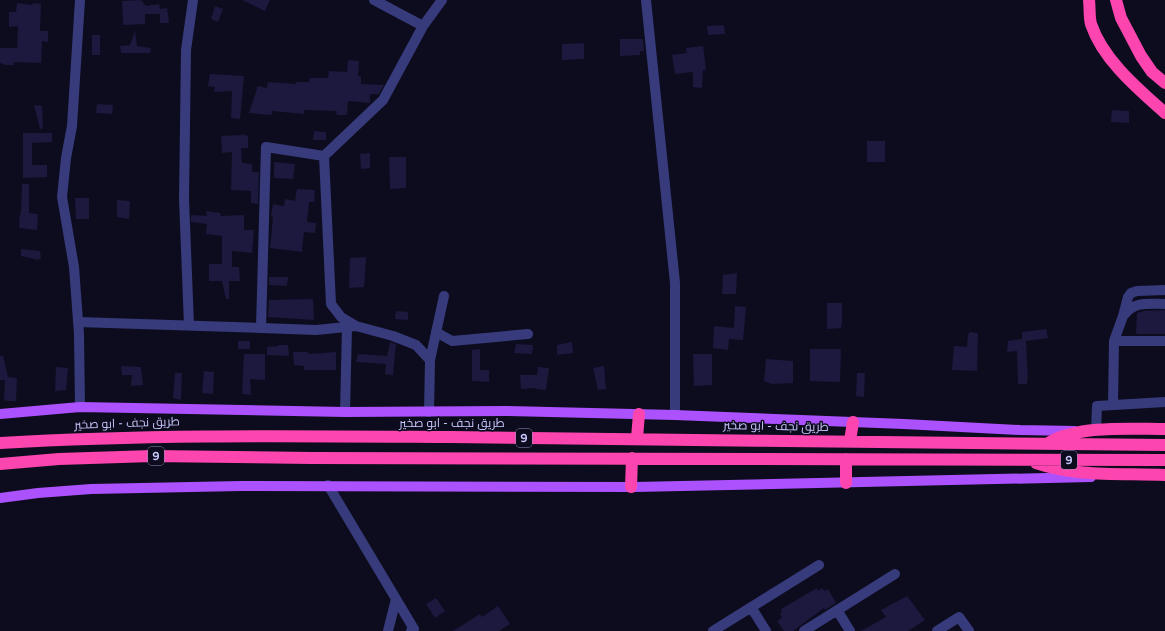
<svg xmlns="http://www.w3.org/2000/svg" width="1165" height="631" font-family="'Varela Round',Cairo,sans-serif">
<rect width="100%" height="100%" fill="#0d0c1e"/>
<path fill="#1c183e" d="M141 0 146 6 159 4 160 9 167 8 169 23H160V14H145V24L123 25 122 1Z
M242 0H270L265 11Z
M17 3 32 5 33 3 41 4 40 31H48V42L42 41 41 63 14 62V65H6L0 63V48H17L18 26 9 27V12H16Z
M215 6 223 9 218 22 211 19Z
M724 25 725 34 708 35 707 26Z
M135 31 137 46 151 48 150 53H121L120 46 130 45Z
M92 35H100V55H92Z
M620 39H643L644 51H640V55L620 56Z
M584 43V59L562 60V44Z
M703 46 706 70H703L702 88 693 87V72L675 74 672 55 687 53 686 48Z
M348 60 359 61 358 76 361 77V84L384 85 379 94H370V103L348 101 347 115H336L337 111 304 110V114L272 111V115L249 113 258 86 267 88 268 82 296 84V82H309L310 78H328L329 71 347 72Z
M210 74 244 76 240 119 231 118 232 91 214 92 215 87 208 86Z
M97 104 113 105 112 114 96 113Z
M34 105 42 106 43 128 40 129Z
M1112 110 1129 111V123L1111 122Z
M314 131 326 132V140H313Z
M23 133H52V142L32 143V165H47V177L23 178Z
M241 134 248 136V148H241L242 163 252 164V172H259L258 204 251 203V191L231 190 232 152 222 153 221 136 241 135Z
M867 141H885V162H867Z
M370 153V168L361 169 360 154Z
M389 157H406V188L390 189Z
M274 162 295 164 293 179 274 178Z
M22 184H29V213L38 214 37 230 19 228 20 213H21Z
M297 189 315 190 314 202H309L307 222 316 223 315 233 304 232 302 252 270 248 273 217 271 216 273 204 284 206 285 199 295 201Z
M75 198H89V219H76Z
M117 200 130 201 129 219 117 217Z
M206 211 220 213 221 216 244 215V230H254L252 253 232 251V267H239L240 281H229V299H226L222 281H209V264H222V236L206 234 207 224 191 222V215L207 216Z
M21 249 40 251 41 258 38 260 21 256Z
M366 257 364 287 349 288 350 258Z
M737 273 736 294H722L723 275Z
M269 277H288L287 286 269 285Z
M313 299 314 320 268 317 269 300Z
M827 303H842V325H841V328L827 329Z
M735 306 746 307 743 340 729 339 728 350 713 348 714 326 734 328Z
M1165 310V334H1136L1137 313 1144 311Z
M396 311 408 312V320L395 319Z
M1046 329 1048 338 1026 341 1028 379 1027 380V384H1018L1017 351 1007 352 1008 341 1022 339V332Z
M969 332 978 333 977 371 952 370 954 346 967 347 968 334 969 335Z
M238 341H250V349H238Z
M390 342 396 344 393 375 385 374 386 364 356 362 358 354 387 356Z
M572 342 573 353 557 355V345Z
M516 344 533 345 532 354 514 353Z
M278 345H288L289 356 267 355V347L278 346Z
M480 349V370H489V382L472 381V350Z
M810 349H841L840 382 810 381Z
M293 352H308L309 354 336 352V370H304V366L294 365Z
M244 354H265V380L250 379 251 395 242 394Z
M693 354H712V385L694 386Z
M0 356H3L8 377 17 378 16 401H8L4 400 5 380H0Z
M766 359 793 361V383L772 384 764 381Z
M121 366 141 367 143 385 131 386 132 375H122Z
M604 366 606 389 598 390 593 368Z
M56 367 68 368 66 390 55 391Z
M538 367 549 368 546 390 536 389V388L521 389 520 375H537Z
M204 371 214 372 213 394 202 393Z
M175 373H182L181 400 173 398Z
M857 373H865L864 397 856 396Z
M817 588 818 591 822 588 825 591 828 589 836 603 825 610 824 608 793 631H784L777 621 782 618 780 614 782 612 781 609Z
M907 596 925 620 908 631H861L886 617 881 610Z
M436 598 445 611 435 618 426 604Z
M498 606 510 624 499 631H453L480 614 482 617Z"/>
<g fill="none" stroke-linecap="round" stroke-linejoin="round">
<path stroke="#373b7c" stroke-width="10" d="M80 0 72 126 66 158 62 197 74 267 79 334 80 407
M374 0 423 26
M646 0 675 283V415
M1125 314C1135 301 1150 304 1165 304
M78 322 261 328 266 147 324 156
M189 325 184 199 186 50 193 0
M261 328 316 330 356 326
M436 332 452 341 528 334
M1114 341 1123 316 1128 297 1131 293 1137 291 1165 290
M430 360 444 296
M1113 404 1114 341H1165
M345 412 347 327
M429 412 430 360 416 345 393 336 356 326 341 317 331 304 324 156 383 100 423 26 442 0
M1096 431 1097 406 1165 402
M328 485 414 629 411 631
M751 607 766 631
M837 610 850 631
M388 631 396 599
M713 631 819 565
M804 631 895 574
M937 631 959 617 969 631"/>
<path stroke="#ac51fe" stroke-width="10" d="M0 414 80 407 345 412 506 411 675 415 904 424 1020 430 1075 431
M0 498 38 493 91 489 241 486 635 487 1091 477"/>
<path stroke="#fd45af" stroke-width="12" d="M1089 0C1090 8 1089 17 1091 24 1103 60 1138 89 1165 113
M1116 0 1121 18 1141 56 1152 72 1165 83
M637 438 639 414
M850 441 853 422
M1050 442C1080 425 1131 429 1165 429
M0 443C150 434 300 436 451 437 689 439 927 444 1165 445
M1036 463C1077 477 1122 473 1165 475
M0 464 59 459 152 456 312 458 1165 460
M846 483V459
M631 487 632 458"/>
</g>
<g text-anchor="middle" stroke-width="3" stroke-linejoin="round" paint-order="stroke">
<g fill="#0d0c1e" stroke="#9190bc" stroke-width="1">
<rect x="516" y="429" width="16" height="18" rx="3"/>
<rect x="148" y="447" width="16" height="18" rx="3"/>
<rect x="1061" y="451" width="16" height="18" rx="3"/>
</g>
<g font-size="11" font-weight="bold" fill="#cac9ff">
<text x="524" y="442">9</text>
<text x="156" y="460">9</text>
<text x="1069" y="464">9</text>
</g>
<g font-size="12" fill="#cac9ff" stroke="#0d0c1e">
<text transform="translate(127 423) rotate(-2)" y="4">طريق نجف - ابو صخير</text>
<text x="452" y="427">طريق نجف - ابو صخير</text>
<text transform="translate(776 426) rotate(1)" y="4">طريق نجف - ابو صخير</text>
</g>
</g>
</svg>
